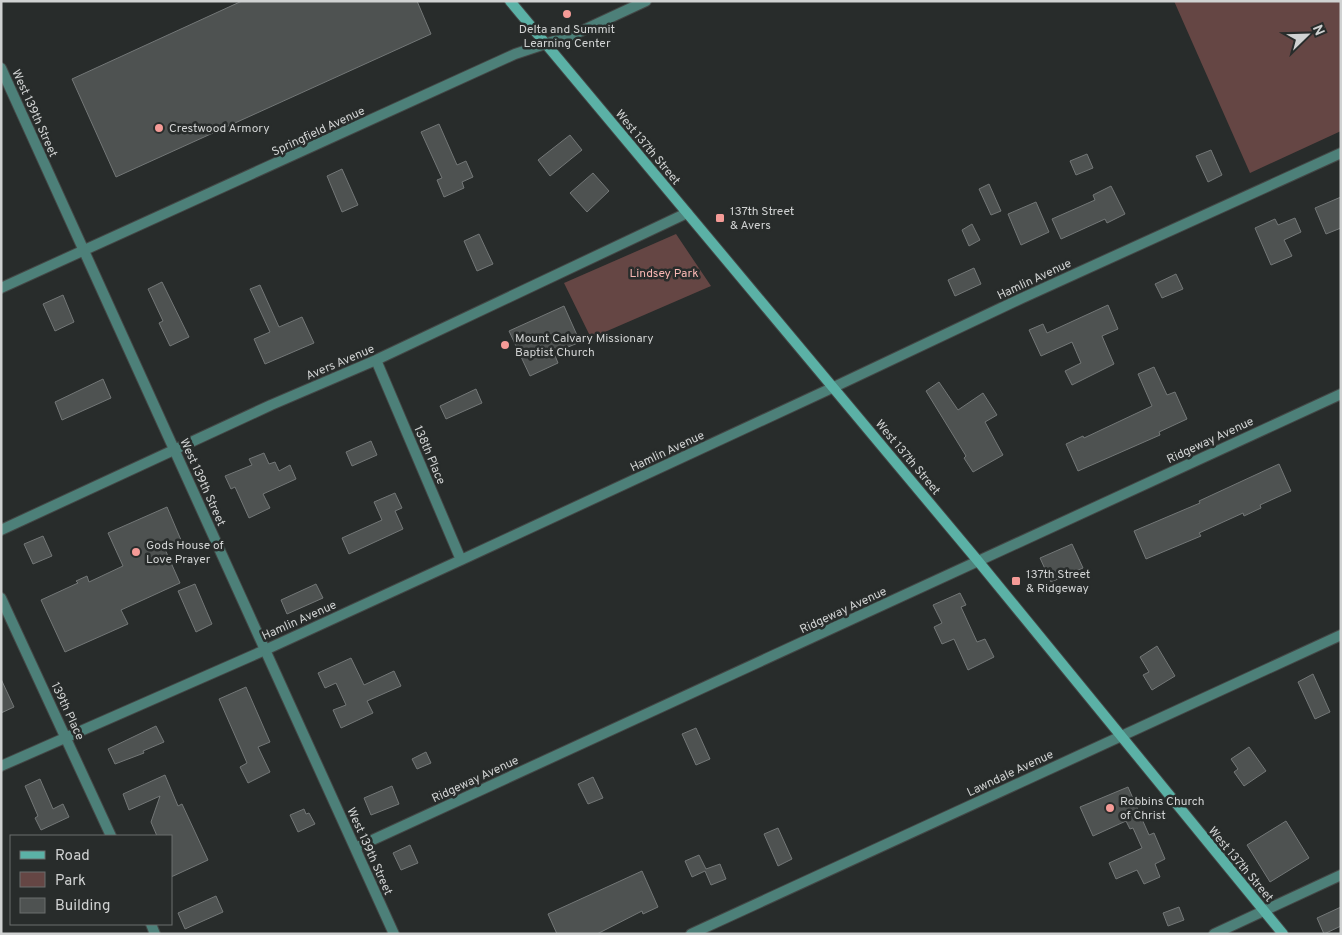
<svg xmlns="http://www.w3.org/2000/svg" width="1342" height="935" font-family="Overpass,sans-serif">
<rect width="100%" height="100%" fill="#282c2b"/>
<path fill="#654644" d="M1174 1H1341V131L1250 173Z
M676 234 711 286 591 338 564 283Z"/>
<path fill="#4e5251" stroke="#737777" d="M242 1H417L431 34 116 177 72 79Z
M439 124 457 165 466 161 473 177 462 182 464 188 444 197 437 180 442 178 421 132Z
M570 135 582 150 550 176 538 160Z
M1211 150 1222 175 1208 182 1196 156Z
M1087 154 1093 168 1076 175 1070 161Z
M342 169 358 205 342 212 327 176Z
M593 173 609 191 587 212 570 193Z
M989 184 1001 211 991 215 979 189Z
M1111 186 1125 214 1107 223 1105 219 1061 239 1052 219 1095 200 1093 195Z
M1341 197V228L1326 234 1315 208Z
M1036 202 1049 232 1021 245 1008 214Z
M1295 218 1301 232 1284 240 1292 256 1271 265 1255 228 1275 219 1278 225Z
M972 224 980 240 969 246 962 230Z
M479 234 493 264 477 271 464 241Z
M974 268 981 284 955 296 948 280Z
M1176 274 1183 289 1162 298 1155 284Z
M162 282 189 337 170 346 159 323 163 321 148 289Z
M260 285 279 327 302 317 314 343 265 364 254 339 270 332 250 289Z
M63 295 74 322 55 331 43 304Z
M1108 305 1118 329 1102 336 1114 364 1072 385 1065 371 1081 363 1072 342 1041 356 1029 330 1043 324 1047 333Z
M564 306 580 342 554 353 558 363 530 376 509 331Z
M1154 367 1167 395 1175 392 1187 419 1159 432 1160 435 1078 471 1066 444 1083 436 1084 438 1152 406 1138 374Z
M103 379 111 398 62 420 55 402Z
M939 382 958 410 983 393 997 415 985 422 1003 455 973 472 964 458 966 456 926 391Z
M476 389 482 403 446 419 440 406Z
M371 441 377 455 352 466 346 452Z
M264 453 269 464 275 462 279 471 290 465 296 479 263 494 270 508 249 518 235 487 231 489 225 476 252 465 249 459Z
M1279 464 1291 491 1260 505 1261 508 1244 516 1243 513 1199 533 1201 536 1146 559 1134 531 1200 503 1199 501Z
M395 493 402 508 395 511 403 529 349 554 342 538 382 520 374 502Z
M167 507 181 540 164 547 180 583 121 610 128 624 65 652 41 600 78 583 76 581 87 576 89 582 123 566 108 533Z
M43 536 52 556 33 564 24 544Z
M1072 544 1083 568 1051 582 1040 558Z
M195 584 212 624 196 632 178 591Z
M316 584 323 598 287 614 281 600Z
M960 593 966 605 961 607 977 642 985 639 994 657 968 670 954 639 942 644 934 627 942 623 933 605Z
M1157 646 1175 676 1152 690 1143 675 1149 672 1140 657Z
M351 658 364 685 394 671 401 686 367 701 373 713 341 728 333 710 346 705 336 683 325 688 318 673Z
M1313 674 1330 712 1315 719 1298 682Z
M1 679 14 707 1 713Z
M246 687 270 742 258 747 270 772 248 783 240 767 247 763 219 699Z
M156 726 164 742 143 751 144 753 115 764 108 749Z
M696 728 710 759 696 765 682 734Z
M1249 747 1266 771 1244 786 1234 772 1238 769 1231 759Z
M426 752 431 763 417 769 412 759Z
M165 775 178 806 182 804 208 860 171 877V836H157L151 822 160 796 129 810 123 794Z
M593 777 603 798 588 804 578 784Z
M40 779 53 809 63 804 69 817 41 830 35 818 38 816 25 786Z
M392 786 399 804 371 815 364 798Z
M1128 787 1149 835 1154 833 1165 859 1155 864 1160 877 1144 884 1137 870 1116 879 1109 863 1142 848 1133 828 1130 829 1126 821 1093 836 1080 807Z
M304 809 306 814 309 813 315 824 298 832 290 815Z
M1286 821 1309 858 1270 882 1247 845Z
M778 828 792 859 778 866 764 834Z
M410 845 418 863 401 870 393 853Z
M699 855 706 869 720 864 726 879 711 885 705 871 692 877 685 861Z
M642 871 658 907 643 914 642 911 597 934H557L548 914Z
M216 896 223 912 185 929 178 913Z
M1179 907 1184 920 1168 926 1163 913Z
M1341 907V926L1324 934 1317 918Z"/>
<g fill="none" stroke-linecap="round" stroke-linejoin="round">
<g stroke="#434746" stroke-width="12">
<path id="street" d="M1 68 394 934
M1 288 515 54 575 34 646 1
M376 360 461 560
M1 530 271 405 376 360 687 213
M1 598 111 836
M1 766 265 650 461 560 834 387 1020 299 1341 153
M355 848 1341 394
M151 924 155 934
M691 934 1341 635
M1214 934 1341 875"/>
</g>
<g stroke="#434746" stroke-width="12">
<path id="secondary" d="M510 1 978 561 1283 934"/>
</g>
<use href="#street" stroke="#4d8079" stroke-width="10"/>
<use href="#secondary" stroke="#5bb1a6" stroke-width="10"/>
</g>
<g fill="#f59b97" stroke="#282c2b" stroke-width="2">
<circle cx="567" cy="14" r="5"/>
<circle cx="159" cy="128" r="5"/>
<rect x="715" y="213" width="10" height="10" rx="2.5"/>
<circle cx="505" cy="345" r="5"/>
<circle cx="136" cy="552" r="5"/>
<rect x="1011" y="576" width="10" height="10" rx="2.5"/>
<circle cx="1110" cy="808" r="5"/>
</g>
<g text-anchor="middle" stroke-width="5" stroke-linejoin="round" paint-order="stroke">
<g font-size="12" fill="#d0d2d2" stroke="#282c2b" text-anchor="start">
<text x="567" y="33" text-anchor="middle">Delta and Summit<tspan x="567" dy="14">Learning Center</tspan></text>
<text x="169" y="132">Crestwood Armory</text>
<text x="730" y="215">137th Street<tspan x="730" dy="14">&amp; Avers</tspan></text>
<text x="515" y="342">Mount Calvary Missionary<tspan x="515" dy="14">Baptist Church</tspan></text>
<text x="146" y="549">Gods House of<tspan x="146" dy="14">Love Prayer</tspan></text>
<text x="1026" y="578">137th Street<tspan x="1026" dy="14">&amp; Ridgeway</tspan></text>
<text x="1120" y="805">Robbins Church<tspan x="1120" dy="14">of Christ</tspan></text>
</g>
<g font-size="12" fill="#d0d2d2" stroke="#282c2b">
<text transform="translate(35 113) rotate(66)" y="4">West 139th Street</text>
<text transform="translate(318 131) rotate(-25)" y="4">Springfield Avenue</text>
<text transform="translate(648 147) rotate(50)" y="4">West 137th Street</text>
<text transform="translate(1034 279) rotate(-25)" y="4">Hamlin Avenue</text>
<text transform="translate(340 362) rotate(-23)" y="4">Avers Avenue</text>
<text transform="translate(1210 440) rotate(-25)" y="4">Ridgeway Avenue</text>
<text transform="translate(667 451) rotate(-25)" y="4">Hamlin Avenue</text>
<text transform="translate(430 455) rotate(67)" y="4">138th Place</text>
<text transform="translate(908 457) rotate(50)" y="4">West 137th Street</text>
<text transform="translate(203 482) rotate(66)" y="4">West 139th Street</text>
<text transform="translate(843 610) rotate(-25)" y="4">Ridgeway Avenue</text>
<text transform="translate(299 620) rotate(-24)" y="4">Hamlin Avenue</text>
<text transform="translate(68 711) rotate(65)" y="4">139th Place</text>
<text transform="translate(1010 773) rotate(-25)" y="4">Lawndale Avenue</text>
<text transform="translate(475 779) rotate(-25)" y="4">Ridgeway Avenue</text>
<text transform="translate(370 851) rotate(66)" y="4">West 139th Street</text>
<text transform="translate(1241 864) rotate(50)" y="4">West 137th Street</text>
</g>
<g font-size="12" fill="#f8b7b3" stroke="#282c2b">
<text x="664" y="277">Lindsey Park</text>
</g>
</g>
<rect width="1342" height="935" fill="none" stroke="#d0d2d2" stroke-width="5"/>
<rect x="10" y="835" width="162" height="90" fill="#282c2b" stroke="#6b6e6e"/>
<rect x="20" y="851" width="25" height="8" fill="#5bb1a6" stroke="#6b6e6e"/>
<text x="55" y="860" font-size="15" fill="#d0d2d2">Road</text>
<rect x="20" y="872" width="25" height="15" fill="#654644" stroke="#6b6e6e"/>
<text x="55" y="885" font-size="15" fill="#d0d2d2">Park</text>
<rect x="20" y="898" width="25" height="15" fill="#4e5251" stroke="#6b6e6e"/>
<text x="55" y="910" font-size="15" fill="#d0d2d2">Building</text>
<g transform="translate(1307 35) rotate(67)" stroke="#282c2b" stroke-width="4" paint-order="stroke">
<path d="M0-4L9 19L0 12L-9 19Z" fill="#d0d2d2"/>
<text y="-8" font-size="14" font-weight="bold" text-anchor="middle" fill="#d0d2d2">N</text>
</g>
</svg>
